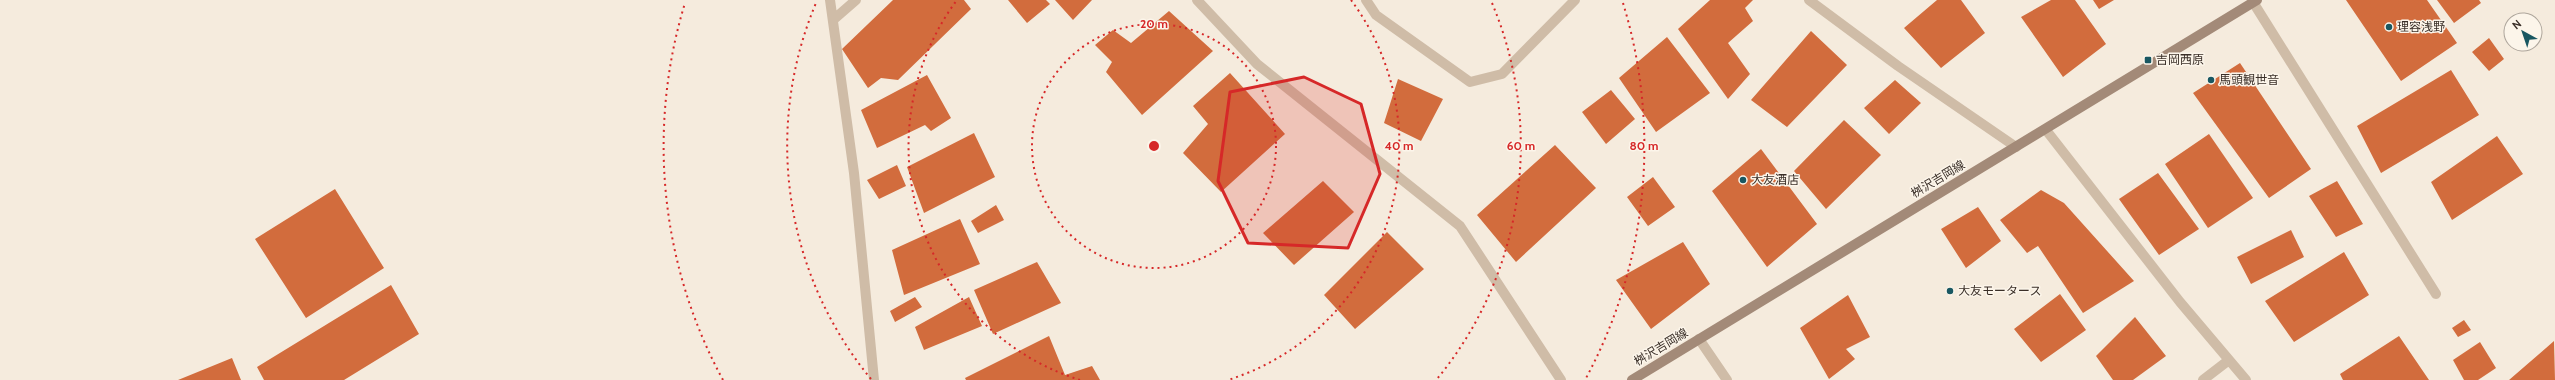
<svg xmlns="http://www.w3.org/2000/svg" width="2555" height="380" font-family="Cabin,'Noto Sans JP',sans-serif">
<rect width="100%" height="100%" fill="#f5ebdd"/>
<path fill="#d26c3d" d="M893 0H964L971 9 898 80 881 78 868 88 842 49Z
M1008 0H1046L1050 4 1027 23Z
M1055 0H1092L1073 20Z
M1710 0H1753L1745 8 1753 21 1728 43 1750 74 1728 99 1678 29Z
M1937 0H1961L1985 33 1941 68 1904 28Z
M2051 0H2075L2106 44 2063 77 2021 17Z
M2093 0H2114L2099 9Z
M2346 0H2427L2457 43 2401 81Z
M2437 0H2479L2481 3 2454 23Z
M1169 11 1213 51 1142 115 1106 72 1112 62 1095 45 1113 30 1131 43Z
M1811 31 1847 65 1787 127 1751 100Z
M1667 37 1710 93 1656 132 1619 78Z
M2489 38 2504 59 2489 71 2472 52Z
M2240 63 2311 169 2269 198 2193 93Z
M2451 70 2479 115 2381 173 2357 126Z
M1230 73 1285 134 1221 192 1183 153 1208 124 1193 106Z
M927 75 951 118 931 131 925 125 877 148 861 110Z
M1398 79 1443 99 1421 141 1384 123Z
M1895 80 1921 103 1889 134 1864 108Z
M1611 90 1635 119 1606 144 1582 112Z
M1844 120 1881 155 1826 209 1794 171Z
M974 133 995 177 924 213 907 167Z
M2209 134 2253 198 2208 228 2165 164Z
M2497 136 2523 174 2452 220 2431 182Z
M1555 145 1596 188 1516 262 1477 215Z
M1761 149 1817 224 1767 267 1712 191Z
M897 165 906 186 879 199 867 180Z
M2158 173 2199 229 2159 255 2119 199Z
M1653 177 1675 207 1648 226 1627 197Z
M1323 181 1354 212 1294 265 1263 233Z
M2337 181 2363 224 2336 237 2309 196Z
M335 189 384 268 306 318 255 239Z
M2041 190 2064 203 2134 281 2083 313 2038 246 2027 253 2000 220Z
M996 205 1004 220 978 233 971 221Z
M1978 207 2001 241 1966 268 1941 229Z
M960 219 980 264 904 295 892 250Z
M2291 230 2304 257 2251 284 2237 257Z
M1387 232 1424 269 1355 329 1324 295Z
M1683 242 1710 284 1651 329 1616 280Z
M2344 252 2369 295 2294 342 2265 301Z
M1037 262 1061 303 993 334 974 290Z
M391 285 419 334 344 380H264L257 367Z
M2060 294 2086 330 2041 362 2014 329Z
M1848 295 1870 337 1846 349 1855 359 1829 379 1800 328Z
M915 297 922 307 895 322 890 311Z
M969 297 982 326 924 350 915 327Z
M2135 317 2166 356 2133 380H2113L2096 356Z
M2464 320 2471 330 2458 337 2452 328Z
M1049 336 1065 375 1092 366 1100 380H966L965 378Z
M2399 336 2429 380H2343L2340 374Z
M2554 341 2555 380H2509Z
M2480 342 2496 368 2478 380H2464L2453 360Z
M232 358 241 380H178Z"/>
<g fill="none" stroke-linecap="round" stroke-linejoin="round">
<path stroke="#cfbca7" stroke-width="10" d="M830 0 854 173 874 380
M1197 0 1257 64 1460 226 1561 380
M1366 0 1376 15 1470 82 1502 74 1575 0
M1809 0 1898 66 2016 147
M2253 2 2436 294
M833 20 856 0
M2046 130 2180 302 2246 380
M1699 339 1727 380
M2203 380 2229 360"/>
<path stroke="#a38a78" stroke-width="10" d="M1632 380 2257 0"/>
</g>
<path fill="#d62828" fill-opacity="0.2" stroke="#d62828" stroke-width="3" stroke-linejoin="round" d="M1304 77 1361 104 1380 174 1348 248 1248 243 1218 181 1230 92Z"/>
<g fill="none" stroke="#d62828" stroke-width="2" stroke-dasharray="2 4">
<circle cx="1154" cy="146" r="122"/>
<path d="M1080 380A245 245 0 0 1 957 0M1351 0A245 245 0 0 1 1228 380"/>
<path d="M871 379A367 367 0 0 1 816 3M1492 3A367 367 0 0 1 1437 379"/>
<path d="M723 380A490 490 0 0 1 685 3M1623 3A490 490 0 0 1 1585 380"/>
</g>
<g fill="#195761" stroke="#fcf5ea" stroke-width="1.5">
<circle cx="2389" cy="27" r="4"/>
<rect x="2144" y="56" width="8" height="8" rx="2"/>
<circle cx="2211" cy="80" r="4"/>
<circle cx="1743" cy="180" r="4"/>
<circle cx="1950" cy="291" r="4"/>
</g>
<g text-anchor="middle" stroke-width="3" stroke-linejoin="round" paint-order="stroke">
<g font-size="12" fill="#3a2f28" stroke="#fcf5ea" text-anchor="start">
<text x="2397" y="31">理容浅野</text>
<text x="2156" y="64">吉岡西原</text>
<text x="2219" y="84">馬頭観世音</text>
<text x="1751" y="184">大友酒店</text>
<text x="1958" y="295">大友モータース</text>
</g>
<g font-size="12" fill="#3a2f28" stroke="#fcf5ea">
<text transform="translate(1938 179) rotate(-31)" y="4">桝沢吉岡線</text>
<text transform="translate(1661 347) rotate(-31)" y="4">桝沢吉岡線</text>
</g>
</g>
<circle cx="1154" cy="146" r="6" fill="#d62828" stroke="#fcf5ea" stroke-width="2"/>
<g font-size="12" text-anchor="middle" font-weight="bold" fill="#d62828" stroke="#fcf5ea" stroke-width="3" stroke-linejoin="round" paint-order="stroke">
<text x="1154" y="28">20 m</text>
<text x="1399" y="150">40 m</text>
<text x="1521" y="150">60 m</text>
<text x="1644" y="150">80 m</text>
</g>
<g transform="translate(2523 32) rotate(320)"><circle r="19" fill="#fcf5ea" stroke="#aea69c"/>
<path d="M0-3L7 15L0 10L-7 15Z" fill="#195761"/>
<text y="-6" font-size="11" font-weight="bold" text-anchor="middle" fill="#3a2f28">N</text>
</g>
</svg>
